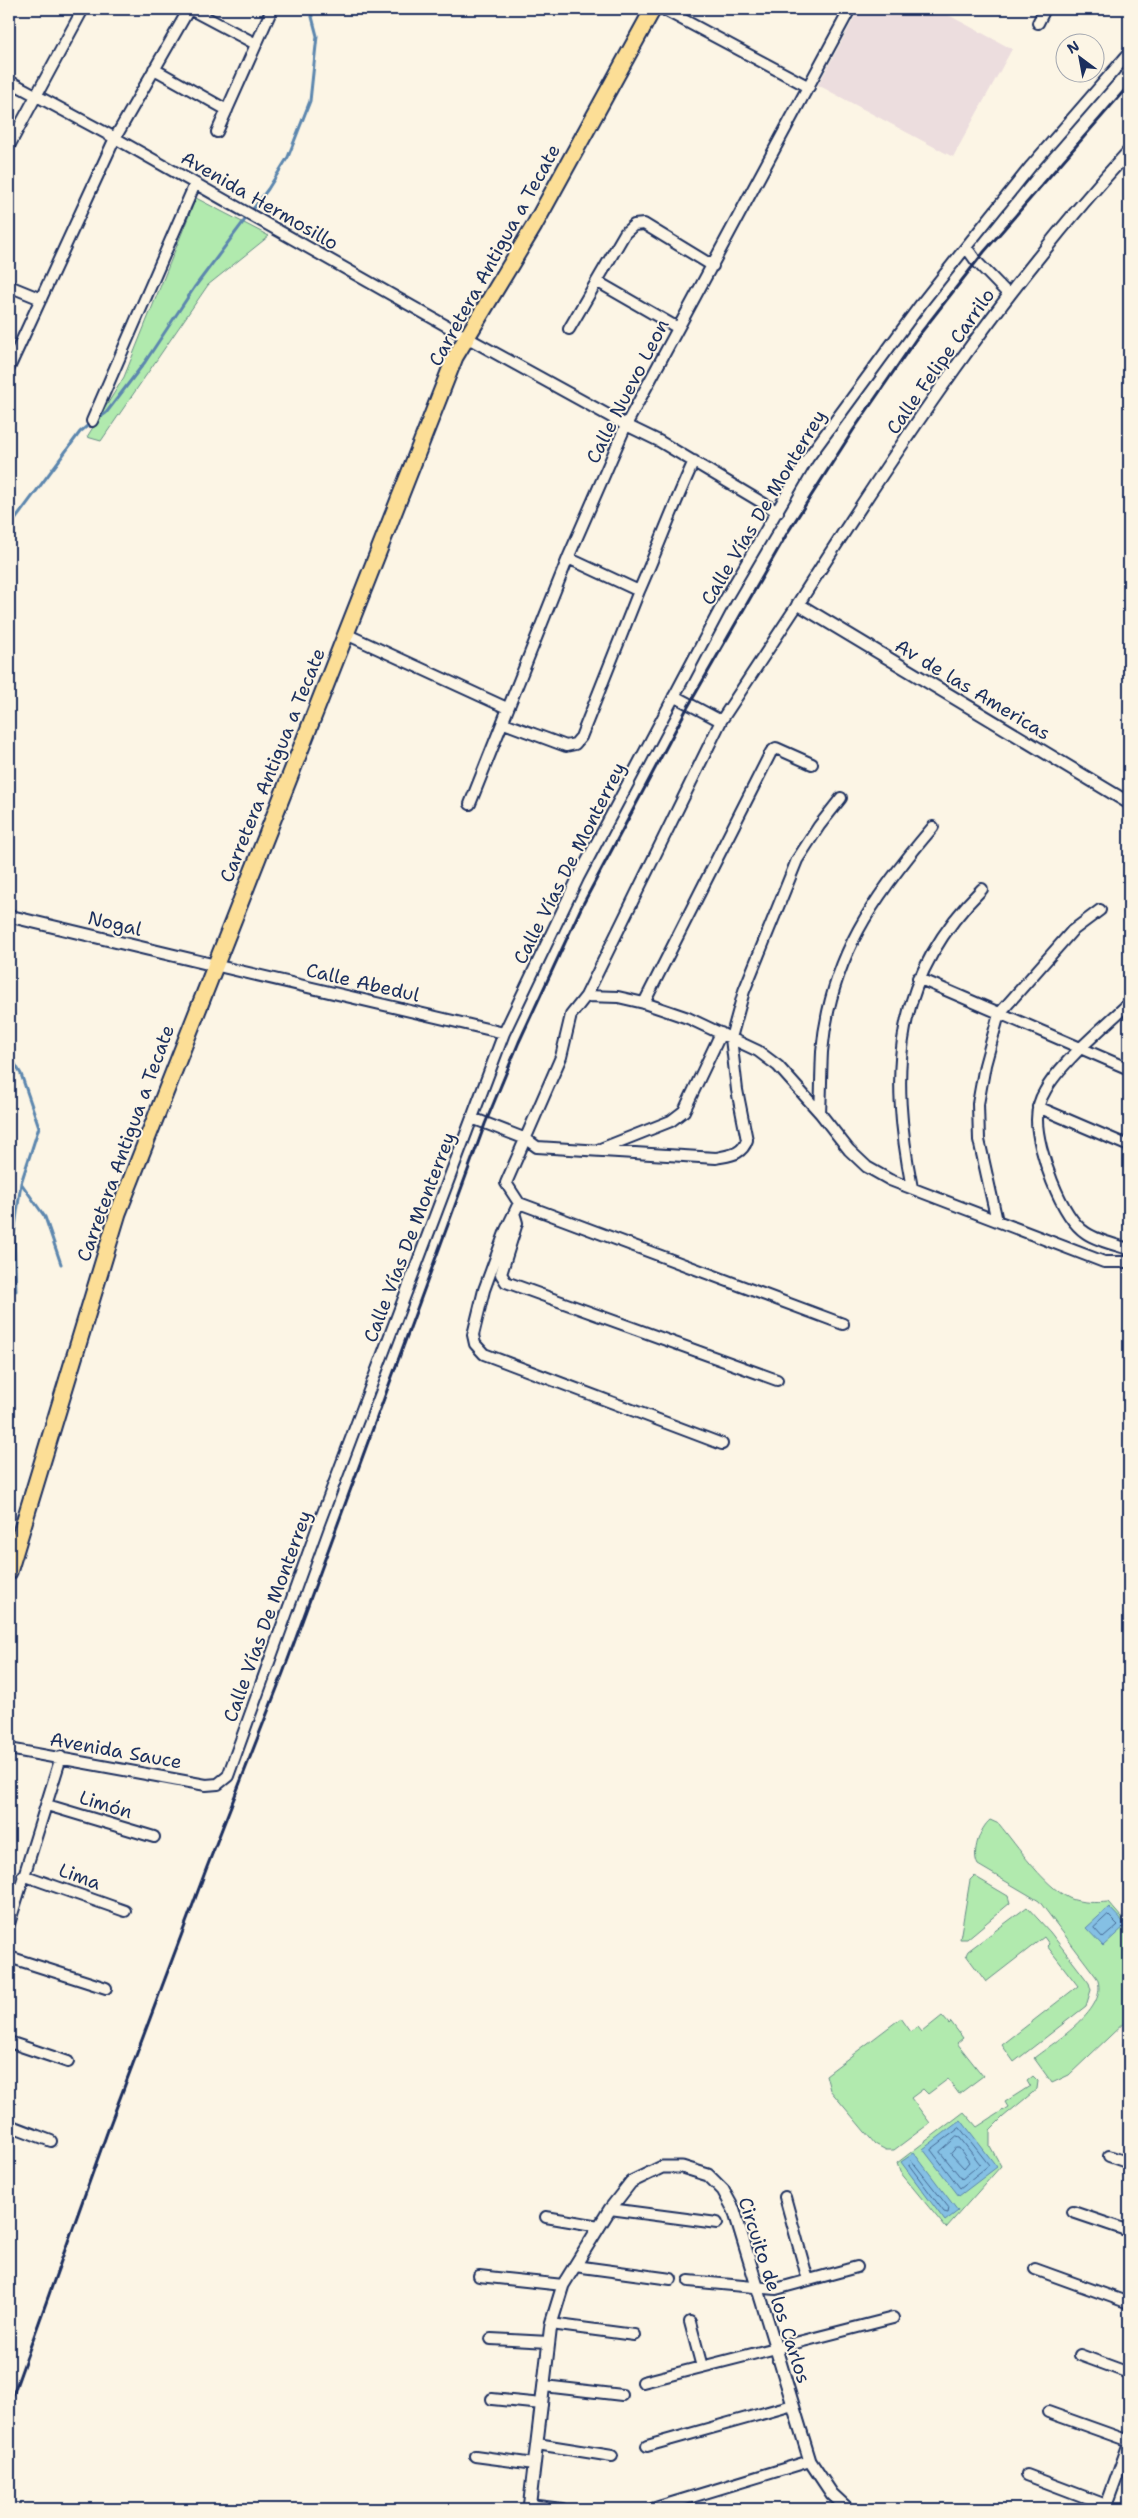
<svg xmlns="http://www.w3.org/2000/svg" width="1138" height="2518" font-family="'Shantell Sans',sans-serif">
<rect width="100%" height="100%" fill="#fcf5e5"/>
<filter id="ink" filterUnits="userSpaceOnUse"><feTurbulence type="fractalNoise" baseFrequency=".02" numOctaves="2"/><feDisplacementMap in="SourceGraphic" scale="10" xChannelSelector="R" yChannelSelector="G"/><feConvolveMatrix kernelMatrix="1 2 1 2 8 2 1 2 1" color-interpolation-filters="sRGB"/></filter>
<g filter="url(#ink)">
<path fill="#ecddde" d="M859 9H937L1012 49 953 157 818 85Z"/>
<path fill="#b1eaae" stroke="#668c86" d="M196 198 269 236 208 285 101 441 87 437 124 377Z
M990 1820 999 1824C1017 1846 1044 1886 1069 1898 1080 1903 1096 1903 1108 1902L1129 1926V2018L1069 2075 1052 2083 1034 2058C1055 2041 1110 2009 1097 1978L1039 1901 978 1865C971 1853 980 1828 990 1820Z
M974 1876 1008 1896 1010 1903 967 1939H960L970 1880Z
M1027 1907 1050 1932 1089 1983 1091 1990 1086 2006 1014 2062 1002 2045 1078 1986 1047 1946 1049 1944 1044 1937 986 1982 966 1955 968 1951Z
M942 2016 949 2024 951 2022 963 2038 957 2043 983 2076 959 2094 948 2079 928 2094 923 2089 911 2098 930 2123 894 2150H886L875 2144 830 2090 826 2075 901 2018 911 2032 918 2027 922 2032Z
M1033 2076 1038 2081 1037 2089 1003 2117 990 2130V2146L1001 2166 946 2228 900 2172 897 2163 964 2112 977 2127 1008 2107 1005 2102 1030 2086 1027 2081Z"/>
<path fill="#85c0e4" stroke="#5b86ae" d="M1109 1907 1126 1925 1103 1946 1086 1928Z
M961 2120 997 2167 959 2196 923 2149Z
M914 2153 958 2211 945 2221 901 2162Z"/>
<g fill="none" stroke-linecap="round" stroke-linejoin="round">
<path stroke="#456994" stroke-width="1" d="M1108 1915 1118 1925 1103 1938 1094 1928Z
M960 2128 989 2165 960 2188 931 2150Z
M957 2137 960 2138 980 2164 962 2179 940 2152Z
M956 2148H959L969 2162 964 2168 951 2154Z
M912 2161 949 2208 948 2213 944 2212 909 2165Z"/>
<path stroke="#5b86ae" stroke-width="3" d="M96 420 106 413 145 362 194 288 268 189 288 157 310 101 317 36 310 9
M9 528 80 432 91 423
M9 1054 21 1074 39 1127 21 1183 14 1235 16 1291
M21 1183 45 1217 61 1264"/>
<g stroke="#1b2f5e" stroke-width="14">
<path id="minor" d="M190 9 256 44
M663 9 809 87
M1038 23 1045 9
M154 69 227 110
M9 81 115 138 466 337 626 425 659 441 778 512
M217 132 272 9
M9 146 83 9
M966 247 976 261 1008 294
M598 282 678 328
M9 286 41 299
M569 329 625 233 634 225 644 224 713 266
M9 368 115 138 189 9
M92 421 195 184
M568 558 639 591C658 548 674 504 694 461
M346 634 507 708
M674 696 721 721
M504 723 566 746 575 744 581 737 639 591
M470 804 568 558 626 425 850 9
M214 965 504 1033
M918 978 1129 1069
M586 996 618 997 644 1003 688 1018 758 1051 778 1066 820 1113 849 1150 867 1167 890 1180 1104 1262H1129
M644 1003 771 752 776 748 812 764
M1129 1003C1105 1026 1060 1063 1045 1091 1040 1099 1037 1110 1037 1120 1037 1149 1061 1217 1086 1233 1098 1241 1116 1245 1129 1249
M1038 1107 1129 1146
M820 1113C821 1093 821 1072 822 1052 830 958 874 896 933 827
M472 1118 526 1139 537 1147 716 1158C730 1155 742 1155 747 1140L737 1090 731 1038 744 991 797 860 819 826 841 798
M598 1150 671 1121 684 1111 721 1033
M912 1188C889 1070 893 978 982 889
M519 1203 843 1324
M515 1216 517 1223 501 1274 506 1282 777 1380
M997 1221 979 1140 978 1104 985 1065 999 1014 1072 931 1100 910
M722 1444 484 1354 475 1344 473 1335 484 1290 506 1230 519 1203 506 1183 561 1057 571 1015 586 996 721 721 798 604
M9 1749 206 1785 218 1784 228 1776 318 1526 504 1033 578 878 725 600 808 458 921 304 966 247 1031 166 1129 53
M47 1805 154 1837
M23 1875 125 1911
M9 1924 61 1757
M9 1957 106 1988
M9 2042 68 2062
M9 2125 51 2141
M1109 2156 1129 2163
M785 2197 808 2280
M610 2209 717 2223
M1073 2212 1129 2231
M546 2217 599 2226
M575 2266 671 2279
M1035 2269 1129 2303
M479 2276 563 2285
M689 2281 776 2289 857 2267
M690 2322 702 2367
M551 2324 634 2335
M491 2339 549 2342
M1080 2355 1129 2373
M643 2382 893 2318
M544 2386 622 2395
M492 2399 542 2404
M1048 2412 1129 2441
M537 2444 612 2456
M647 2446 793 2405
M475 2456 534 2464
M1027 2475 1106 2505
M529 2505 562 2509
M652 2509 810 2461
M1105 2509 1129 2443"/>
</g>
<g stroke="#1b2f5e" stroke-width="15">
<path id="tertiary" d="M1129 151C1003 289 898 446 798 604L1129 803
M9 916 214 965
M529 2509 551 2324 563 2285 610 2209 631 2182 662 2167H682L708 2175 723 2190 734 2210 810 2461 832 2494 848 2509"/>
</g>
<g stroke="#1b2f5e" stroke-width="19">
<path id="primary" d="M9 1572 118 1213 455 357 534 226 653 9"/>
</g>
<use href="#minor" stroke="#fcf5e5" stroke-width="10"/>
<use href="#tertiary" stroke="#fcf5e5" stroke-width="11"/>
<use href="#primary" stroke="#fcde96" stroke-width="15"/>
<path stroke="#1b2f5e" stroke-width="3" d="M9 2406 108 2130 207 1867 283 1673 485 1124 519 1042 581 908 685 712 788 532 854 429 916 339 984 252 1129 85"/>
</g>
</g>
<g text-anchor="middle" stroke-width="4" stroke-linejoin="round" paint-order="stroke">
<g font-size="19" fill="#1b2f5e" stroke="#fcf5e5">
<text transform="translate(260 200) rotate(30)" y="7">Avenida Hermosillo</text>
<text transform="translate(494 255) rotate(-61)" y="7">Carretera Antigua a Tecate</text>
<text transform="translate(940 361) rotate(-55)" y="7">Calle Felipe Carrilo</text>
<text transform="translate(627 391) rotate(-63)" y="7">Calle Nuevo Leon</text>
<text transform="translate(763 507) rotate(-59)" y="7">Calle Vías De Monterrey</text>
<text transform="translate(973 689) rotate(31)" y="7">Av de las Americas</text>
<text transform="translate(272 765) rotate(-68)" y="7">Carretera Antigua a Tecate</text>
<text transform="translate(569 863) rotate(-63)" y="7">Calle Vías De Monterrey</text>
<text transform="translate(115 923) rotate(13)" y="7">Nogal</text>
<text transform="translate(363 982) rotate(13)" y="7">Calle Abedul</text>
<text transform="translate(125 1143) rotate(-70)" y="7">Carretera Antigua a Tecate</text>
<text transform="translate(409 1237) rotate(-69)" y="7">Calle Vías De Monterrey</text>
<text transform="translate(267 1616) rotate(-70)" y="7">Calle Vías De Monterrey</text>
<text transform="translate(116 1750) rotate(10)" y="7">Avenida Sauce</text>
<text transform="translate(106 1804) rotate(17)" y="7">Limón</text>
<text transform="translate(80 1876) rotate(20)" y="7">Lima</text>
<text transform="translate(775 2290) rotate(72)" y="7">Circuito de los Carlos</text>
</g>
</g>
<rect width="1138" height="2518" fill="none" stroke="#fcf5e5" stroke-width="30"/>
<rect x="15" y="15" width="1108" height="2488" fill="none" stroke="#1b2f5e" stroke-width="2" filter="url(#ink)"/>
<g transform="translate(1080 58) rotate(328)"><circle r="24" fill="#fcf5e5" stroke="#a2a6af"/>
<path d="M0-4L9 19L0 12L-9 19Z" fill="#1b2f5e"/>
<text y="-8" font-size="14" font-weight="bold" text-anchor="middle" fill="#1b2f5e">N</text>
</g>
</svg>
